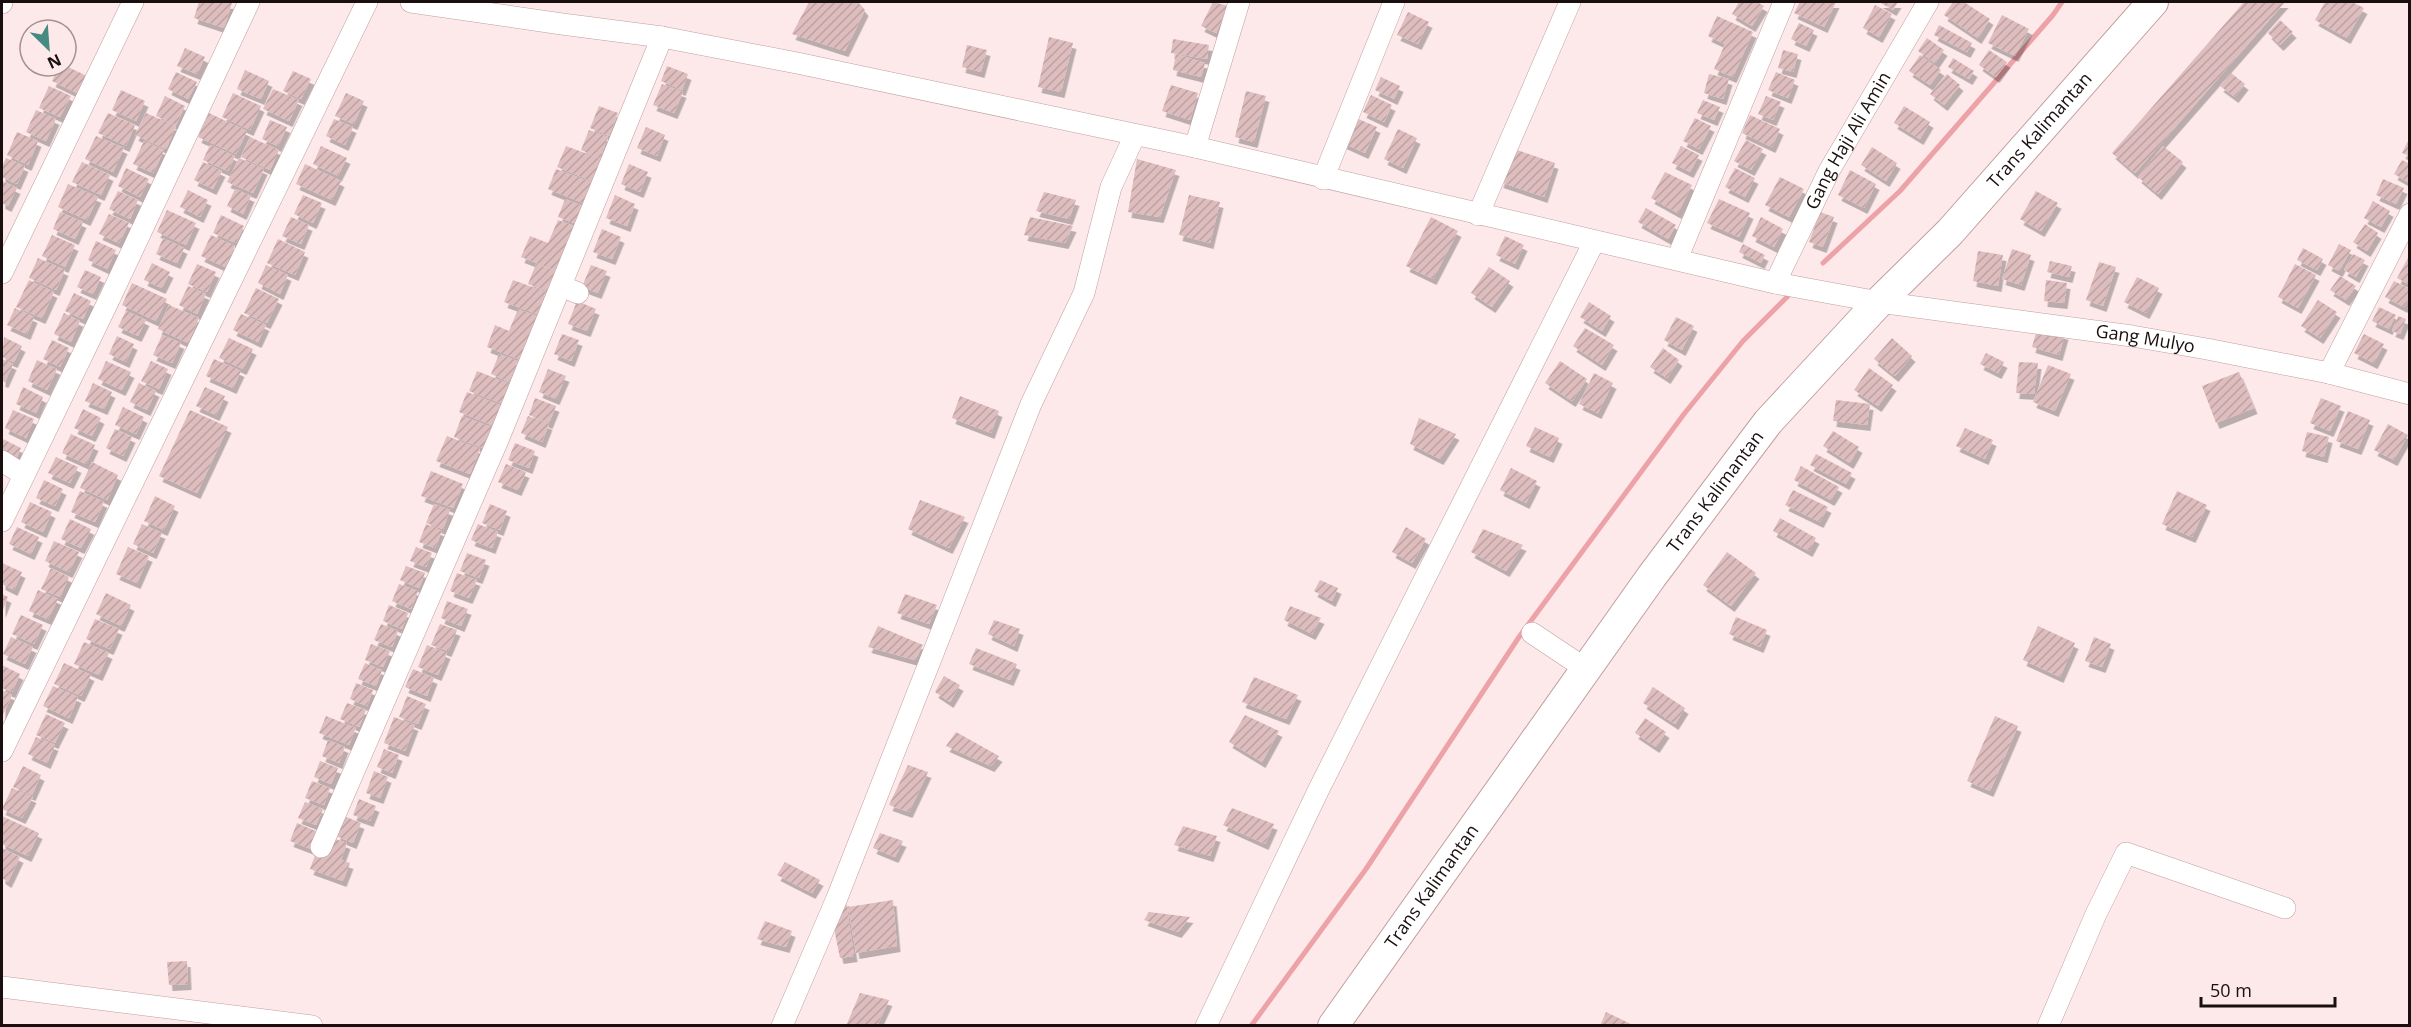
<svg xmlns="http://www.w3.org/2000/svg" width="2411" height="1027" font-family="'Open Sans',sans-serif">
<defs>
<pattern id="building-hatch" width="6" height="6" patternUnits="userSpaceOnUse" patternTransform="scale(1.5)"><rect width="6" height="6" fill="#debdbe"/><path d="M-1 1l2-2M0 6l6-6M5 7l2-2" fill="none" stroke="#bea1a2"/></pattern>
<filter id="shadow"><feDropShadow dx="3.5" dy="6" stdDeviation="0" flood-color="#0004"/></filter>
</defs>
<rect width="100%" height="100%" fill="#fee9ea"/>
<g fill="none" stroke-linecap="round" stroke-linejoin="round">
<path stroke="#eca2a6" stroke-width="5" d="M1823 263 1900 191 2053 15 2062 2
M1251 1026 1366 869 1519 637 1684 414 1743 341 1792 292"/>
</g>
<path fill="url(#building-hatch)" filter="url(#shadow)" d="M199 2 232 3 224 28 194 18Z
M809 2H858L865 10 845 51 792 34Z
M1213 2 1228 6 1216 33 1201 26Z
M1739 2H1757L1764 6 1752 26 1732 14Z
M1800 2H1836L1824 27 1794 13Z
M1879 2H1898L1893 10Z
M1953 2H1964L1990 19 1978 38 1944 15Z
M2244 2H2285L2135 173 2112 153Z
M2325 2H2352L2364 8 2347 38 2315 20Z
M1875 5 1892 14 1879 37 1863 28Z
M1408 12 1429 22 1418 44 1397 35Z
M2002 15 2029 29 2015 56 1988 43Z
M1717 16 1753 32 1733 77 1714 69 1725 44 1708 36Z
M2280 20 2293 32 2280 45 2268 33Z
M1799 23 1814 30 1806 46 1791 39Z
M1939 25 1972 43 1967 52 1934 35Z
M1049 37 1073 43 1061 92 1038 87Z
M1927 38 1944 50 1935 63 1918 51Z
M1173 39 1209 45 1207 59 1171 53Z
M967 45 987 50 981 72 962 67Z
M185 48 205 57 197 74 177 66Z
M1783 50 1798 54 1793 72 1778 68Z
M1989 50 2007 62 1996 77 1979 65Z
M1176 54 1205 63 1201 77 1173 70Z
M1920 55 1941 70 1930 85 1909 71Z
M1953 58 1974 71 1969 79 1948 67Z
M59 66H66L87 76 79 94 52 81Z
M667 66 688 74 682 90 661 81Z
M245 70 269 81 261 99 237 89Z
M293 71 311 79 301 99 283 91Z
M176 72 197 82 188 99 168 89Z
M1776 72 1795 80 1788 98 1768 90Z
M2231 73 2245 84 2235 97 2220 86Z
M1709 74 1729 79 1723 99 1704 93Z
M1947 74 1960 85 1944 105 1930 94Z
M1381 77 1400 86 1394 99 1375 90Z
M662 84 683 92 674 113 653 105Z
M1171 85 1198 93 1190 120 1162 111Z
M49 86 71 96 60 117 39 108Z
M273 89 299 100 289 121 263 109Z
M121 90 145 101 136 121 112 110Z
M1246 91 1266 96 1254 142 1235 137Z
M233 93 261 106 250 130 222 117Z
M346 93 364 101 354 124 335 116Z
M1371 95 1392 105 1384 122 1363 112Z
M165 96 185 106 176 125 156 116Z
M1766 96 1781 102 1773 120 1758 114Z
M1703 100 1720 107 1714 120 1697 113Z
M599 106 618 113 609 136 590 128Z
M1904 106 1930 122 1920 139 1894 123Z
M36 110 56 119 46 141 26 132Z
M108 113 135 125 126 146 98 133Z
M146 113 176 126 166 149 135 135Z
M209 113 247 131 236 154 198 137Z
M1750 115 1780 129 1772 147 1742 133Z
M1354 117 1377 127 1365 153 1343 143Z
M1695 118 1711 126 1699 149 1683 141Z
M334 119 353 127 345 145 326 136Z
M270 120 287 127 278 146 262 139Z
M646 127 665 135 657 156 637 148Z
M1398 129 1417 138 1403 168 1384 159Z
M589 130 608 137 600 158 581 150Z
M17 132 38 141 28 165 7 155Z
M96 136 124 148 113 172 85 159Z
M250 137 279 150 270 170 241 157Z
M2410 137V156L2402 153Z
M1746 140 1763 149 1751 170 1734 161Z
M144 141 164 150 153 173 133 164Z
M210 145 235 156 228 171 203 160Z
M321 146 347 158 338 176 313 164Z
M566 146 601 159 592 181 557 167Z
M1681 146 1699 155 1690 172 1672 163Z
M2163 146 2183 162 2158 194 2138 177Z
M1872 147 1897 163 1886 181 1861 165Z
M1511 148 1555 163 1544 197 1500 182Z
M6 158 25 166 17 184 2 177V167Z
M239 158 264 169 253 193 227 182Z
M1137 159 1176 170 1160 217 1128 212Z
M2402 160 2410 164 2408 182 2394 174Z
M82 162 110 175 101 195 72 182Z
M203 162 222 171 213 189 194 180Z
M305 164 341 181 332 200 296 184Z
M629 164 648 172 640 192 621 184Z
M126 168 149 179 140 197 118 186Z
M1735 168 1755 178 1745 197 1725 187Z
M556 169 591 182 583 203 548 189Z
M1850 170 1876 184 1864 208 1838 195Z
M1665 172 1692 185 1678 213 1651 198Z
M1780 177 1804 189 1789 217 1765 205Z
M2383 179 2404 188 2396 204 2376 195Z
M2 181 17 188 8 206 2 203Z
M68 184 98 197 87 220 58 207Z
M235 189 251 196 243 214 227 206Z
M188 190 208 200 200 217 180 207Z
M118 191 138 200 130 219 109 209Z
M2036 191 2058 203 2041 231 2020 219Z
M1044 192 1076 200 1069 219 1036 211Z
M303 195 322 203 313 223 294 214Z
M615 195 635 204 627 226 606 218Z
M1189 195 1220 202 1210 243 1179 235Z
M565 199 583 206 576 224 558 217Z
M1719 199 1750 213 1739 237 1707 223Z
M2373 201 2390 211 2381 227 2364 218Z
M1646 208 1676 225 1668 239 1638 222Z
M167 210 196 223 186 245 157 232Z
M60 212 83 222 75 239 53 229Z
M1820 212 1834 217 1823 247 1809 242Z
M109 214 129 223 119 243 99 234Z
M221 215 244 226 236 243 213 233Z
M291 217 309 225 301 244 282 236Z
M1030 217 1073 226 1065 243 1024 235Z
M1431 217 1458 231 1433 279 1406 266Z
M1761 217 1783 229 1774 247 1752 236Z
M558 220 580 228 562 273 521 257 530 236 548 243Z
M2365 224 2378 233 2367 251 2353 242Z
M602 229 621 237 612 259 593 252Z
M52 235 75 245 65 267 42 256Z
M211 235 235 246 225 267 201 256Z
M1505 236 1524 245 1515 264 1496 255Z
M163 238 184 248 177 263 156 254Z
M278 239 305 252 295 275 267 263Z
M96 241 116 250 107 269 88 260Z
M1743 244 1765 255 1761 263 1739 252Z
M2339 244 2351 250 2339 271 2328 265Z
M2303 248 2323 259 2317 270 2297 260Z
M2012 249 2031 255 2021 285 2002 279Z
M1978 251 2003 255 1998 286 1973 281Z
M2353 254 2365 260 2356 277 2344 270Z
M2410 254V285L2397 278Z
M38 258 65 270 56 290 29 278Z
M2050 261 2072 266 2069 277 2047 272Z
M2099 262 2116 267 2103 306 2086 300Z
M152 263 170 272 162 288 144 280Z
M197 264 216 272 207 292 188 284Z
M536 264 555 271 547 291 528 284Z
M2295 264 2316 275 2298 308 2278 297Z
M266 265 288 275 280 294 258 283Z
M591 265 607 271 598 293 582 287Z
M1489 267 1510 281 1492 307 1471 293Z
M85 270 101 277 93 294 77 287Z
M2340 276 2356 286 2346 300 2330 290Z
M2137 277 2159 288 2146 313 2124 302Z
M29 280 54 292 42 318 16 307Z
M513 280 546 292 537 314 504 302Z
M2046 280 2067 283 2064 303 2044 301Z
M2394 281 2410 289V297L2404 307 2385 297Z
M132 283 167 299 156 321 122 305Z
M188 286 206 294 197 314 179 305Z
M256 288 279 299 267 323 244 313Z
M74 293 91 301 83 319 65 311Z
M2318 300 2337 312 2320 338 2301 326Z
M577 301 596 309 587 331 568 324Z
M1589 302 1611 316 1602 331 1580 317Z
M169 305 199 318 188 343 158 329Z
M2379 307 2396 315 2389 329 2372 321Z
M15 308 34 317 27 334 7 325Z
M518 309 537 316 526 362 487 347 495 325 509 331Z
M126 311 146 320 138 336 118 327Z
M64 313 80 321 71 342 54 334Z
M241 314 266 325 258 342 233 330Z
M2398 316 2406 319 2400 334 2392 331Z
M1676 317 1694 326 1682 350 1664 340Z
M2038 326 2065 334 2059 355 2032 347Z
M1585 328 1614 345 1602 365 1573 346Z
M562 334 579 340 571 361 554 354Z
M2364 334 2384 344 2374 363 2354 353Z
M162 335 181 343 172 363 153 355Z
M117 336 134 344 126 362 109 354Z
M4 337 22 346 14 362 2 357Z
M229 338 253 349 243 369 219 358Z
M1892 338 1912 356 1895 376 1874 359Z
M52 340 69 348 60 367 43 359Z
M1663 348 1679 360 1667 378 1650 367Z
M1986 353 2004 362 1998 373 1980 364Z
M499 354 518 361 509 382 491 374Z
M2 359 13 364 5 382 2 381Z
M214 359 241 371 233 388 206 376Z
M37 360 57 369 47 390 28 381Z
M106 361 131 372 122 390 98 379Z
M151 361 168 369 159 389 141 381Z
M1560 361 1587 379 1572 401 1545 383Z
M2019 362 2038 363 2034 394 2016 393Z
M2048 365 2071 374 2055 411 2033 402Z
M1869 368 1893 385 1878 406 1854 390Z
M548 369 566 376 556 399 539 392Z
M477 371 515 386 508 406 469 391Z
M2239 372 2254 408 2216 423 2202 386Z
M1594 373 1613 383 1598 413 1579 404Z
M93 383 112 392 104 409 85 401Z
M139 383 156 391 147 410 130 402Z
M23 387 43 397 36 413 16 404Z
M205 387 225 396 216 415 196 406Z
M467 392 507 408 499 428 459 412Z
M960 396 999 411 991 433 952 418Z
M535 398 556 406 549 423 529 415Z
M2321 398 2341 406 2330 431 2310 423Z
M1836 400 1870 404 1867 425 1833 421Z
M123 407 144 417 136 434 115 425Z
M83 409 101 418 92 436 74 428Z
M13 410 34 419 26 438 5 428Z
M190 410 228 427 197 493 159 476Z
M2348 411 2370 420 2358 449 2336 441Z
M462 416 494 428 485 449 454 437Z
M528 416 549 424 542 442 521 433Z
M1419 418 1456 434 1440 459 1410 444Z
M2388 424 2408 435 2394 460 2374 450Z
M1535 427 1559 438 1550 457 1526 446Z
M1965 428 1993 440 1985 459 1956 446Z
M115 429 132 437 123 456 106 448Z
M1833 431 1859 447 1850 463 1823 446Z
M2307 432 2329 437 2324 457 2302 451Z
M71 434 95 445 86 464 62 453Z
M447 436 480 449 470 474 436 461Z
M3 439 21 448 14 463 2 457Z
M515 443 535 451 529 468 508 460Z
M1816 454 1852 473 1846 484 1810 465Z
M56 457 78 467 70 483 48 473Z
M92 462 118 475 107 500 80 488Z
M506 464 526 472 518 490 498 482Z
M1801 466 1839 487 1831 500 1794 480Z
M1511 468 1537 481 1526 503 1500 490Z
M431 471 463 484 453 508 421 496Z
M44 480 63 489 55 506 36 498Z
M1793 490 1828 507 1820 522 1785 505Z
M80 491 104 502 95 522 71 512Z
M2177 491 2207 505 2192 537 2162 524Z
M155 496 175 506 164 530 144 521Z
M920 500 965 517 949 548 908 529Z
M30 502 52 512 43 532 21 522Z
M434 504 450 510 443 529 426 523Z
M490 504 507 511 500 530 482 523Z
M1780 518 1816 538 1809 551 1773 531Z
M70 519 91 529 81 548 61 539Z
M142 524 162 533 153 553 133 544Z
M426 524 442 531 435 548 419 542Z
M478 524 498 532 492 548 471 540Z
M17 527 39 537 31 554 9 544Z
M1406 527 1426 539 1412 563 1392 552Z
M1483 529 1523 545 1506 571 1471 552Z
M54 541 79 552 69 572 45 561Z
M128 547 149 556 137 583 116 574Z
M416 547 432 553 426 567 410 561Z
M1727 552 1756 573 1731 606 1703 585Z
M467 553 486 560 479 578 460 571Z
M2 563 22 572 14 590 2 584Z
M406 566 425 573 419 588 400 580Z
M51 568 69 577 60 597 41 589Z
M457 573 477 580 469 598 450 591Z
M1320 580 1338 588 1332 601 1314 591Z
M399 584 418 591 411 609 392 601Z
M38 590 58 599 48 619 29 611Z
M106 593 131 605 121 626 96 614Z
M2 594 8 597 2 612Z
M905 594 937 605 929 624 897 613Z
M447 601 468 609 461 626 441 618Z
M389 605 408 613 402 629 383 621Z
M1290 606 1321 618 1312 634 1284 620Z
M21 615 43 625 34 644 12 634Z
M1736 617 1767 630 1760 647 1729 634Z
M95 619 119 629 110 649 86 639Z
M994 620 1020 629 1014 646 988 634Z
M381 624 398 631 392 647 374 640Z
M440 624 457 630 448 651 431 645Z
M878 626 923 645 915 660 868 647Z
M2038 626 2075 643 2060 677 2023 660Z
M11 637 33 647 25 664 3 654Z
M2094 637 2111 644 2102 667 2085 661Z
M84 642 109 653 99 675 74 664Z
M371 644 390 651 383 667 365 660Z
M427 645 447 653 438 675 418 667Z
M976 648 1017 664 1010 680 969 664Z
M64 663 91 675 81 696 54 684Z
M365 663 382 670 376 686 358 679Z
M2 665 20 674 12 692 2 688Z
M413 669 434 678 427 696 405 687Z
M944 676 960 685 950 702 935 692Z
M1254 677 1298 695 1286 719 1242 702Z
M356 683 373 690 367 706 350 699Z
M53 686 78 697 69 718 43 706Z
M1653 687 1685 708 1675 724 1643 703Z
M2 690 12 695 3 715 2 714Z
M407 696 426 704 418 724 399 717Z
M347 703 366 710 359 727 340 719Z
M46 714 65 723 55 743 36 735Z
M1245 715 1279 731 1262 762 1229 742Z
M326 716 356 728 349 745 319 733Z
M1995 716 2018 726 1990 791 1967 781Z
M394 717 415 725 405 751 384 743Z
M1645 718 1666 732 1656 747 1635 733Z
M956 732 999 756 991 766 946 746Z
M36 737 55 745 47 763 28 754Z
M328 740 345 747 339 763 322 756Z
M384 749 399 755 392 773 377 767Z
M320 761 338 768 331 784 314 777Z
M908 765 928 772 909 812 889 805Z
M23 766 41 775 32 795 13 787Z
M374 771 388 777 380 798 366 793Z
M312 781 330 788 324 805 305 798Z
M12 788 33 797 22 818 2 809Z
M359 799 376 806 370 821 353 815Z
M305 802 323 809 316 825 298 818Z
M1232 808 1274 824 1265 844 1223 825Z
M2 816 39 833 28 856 2 844Z
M344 816 361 823 353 843 336 836Z
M297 823 318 832 311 849 290 841Z
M1183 826 1217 836 1210 856 1174 845Z
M880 833 903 841 895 857 873 848Z
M329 837 347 843 341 860 350 863 343 881 310 869 317 850Z
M2 848 20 857 8 882 2 878Z
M785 862 820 880 812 893 777 875Z
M846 900 854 956 840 958 829 904Z
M893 900 897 946 856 953 848 907Z
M1149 912 1190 917 1178 932 1144 920Z
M765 921 792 931 786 947 757 939Z
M187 961 188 984 169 985 167 962Z
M860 993 889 1000 877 1026H846Z
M1606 1012 1635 1026H1600Z"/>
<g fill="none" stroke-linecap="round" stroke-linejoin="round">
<g stroke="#bf9fa0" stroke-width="22">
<g id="minor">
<path id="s1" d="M411 2 562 24 662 37 797 63 1195 147 1775 283 1879 302 2132 336 2207 349 2329 373 2410 394"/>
<path d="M2 3V2"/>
<path d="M1195 147 1239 2"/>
<path d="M1323 179 1394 2"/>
<path d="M1478 215 1570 2"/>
<path d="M1677 259 1784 2"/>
<path d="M2 273 133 2"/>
<path id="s2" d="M1775 283 1829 171 1928 2"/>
<path d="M561 286 578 293"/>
<path d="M2329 373 2410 214"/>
<path d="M2 461 24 475"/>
<path d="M2 521 109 300 249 2"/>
<path d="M1532 633 1586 669"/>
<path d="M2 751 367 2"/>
<path d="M321 847 498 440 662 37"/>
<path d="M2 987 312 1026"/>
<path d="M782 1026 837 898 1031 404 1084 293 1111 187 1135 135"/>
<path d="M1206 1026 1318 791 1594 242"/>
<path d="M2048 1026 2096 914 2126 853 2285 908"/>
</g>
</g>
<g stroke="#bf9fa0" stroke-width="32">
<g id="highway">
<path id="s3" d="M1333 1026 1652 576 1768 422 1879 302 1950 232 2153 2"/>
</g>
</g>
<use href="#minor" stroke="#fff" stroke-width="21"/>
<use href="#highway" stroke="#fff" stroke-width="30"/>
</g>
<g text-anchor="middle" stroke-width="5" stroke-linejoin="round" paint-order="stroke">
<g font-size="18" fill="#1a0f0f" stroke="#fee9ea">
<text dy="6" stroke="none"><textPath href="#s3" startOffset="1143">Trans Kalimantan</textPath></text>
<text dy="6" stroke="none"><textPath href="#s2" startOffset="160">Gang Haji Ali Amin</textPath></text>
<text dy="6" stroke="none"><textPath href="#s1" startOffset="1768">Gang Mulyo</textPath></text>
<text dy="6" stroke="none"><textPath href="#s3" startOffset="657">Trans Kalimantan</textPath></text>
<text dy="6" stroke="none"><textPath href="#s3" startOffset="171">Trans Kalimantan</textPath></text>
</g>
</g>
<rect width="2411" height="1027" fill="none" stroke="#1a0f0f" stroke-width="6"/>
<g transform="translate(48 48) rotate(155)"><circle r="28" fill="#fee9ea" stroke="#a39292" stroke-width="1.5"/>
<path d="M0-4.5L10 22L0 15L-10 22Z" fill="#458b81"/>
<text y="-9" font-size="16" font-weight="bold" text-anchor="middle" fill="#1a0f0f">N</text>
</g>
<path d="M2201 997v9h134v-9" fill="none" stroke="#1a0f0f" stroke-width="3"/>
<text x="2210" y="997" font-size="18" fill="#1a0f0f" stroke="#fee9ea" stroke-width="4.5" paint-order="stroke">50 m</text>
</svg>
